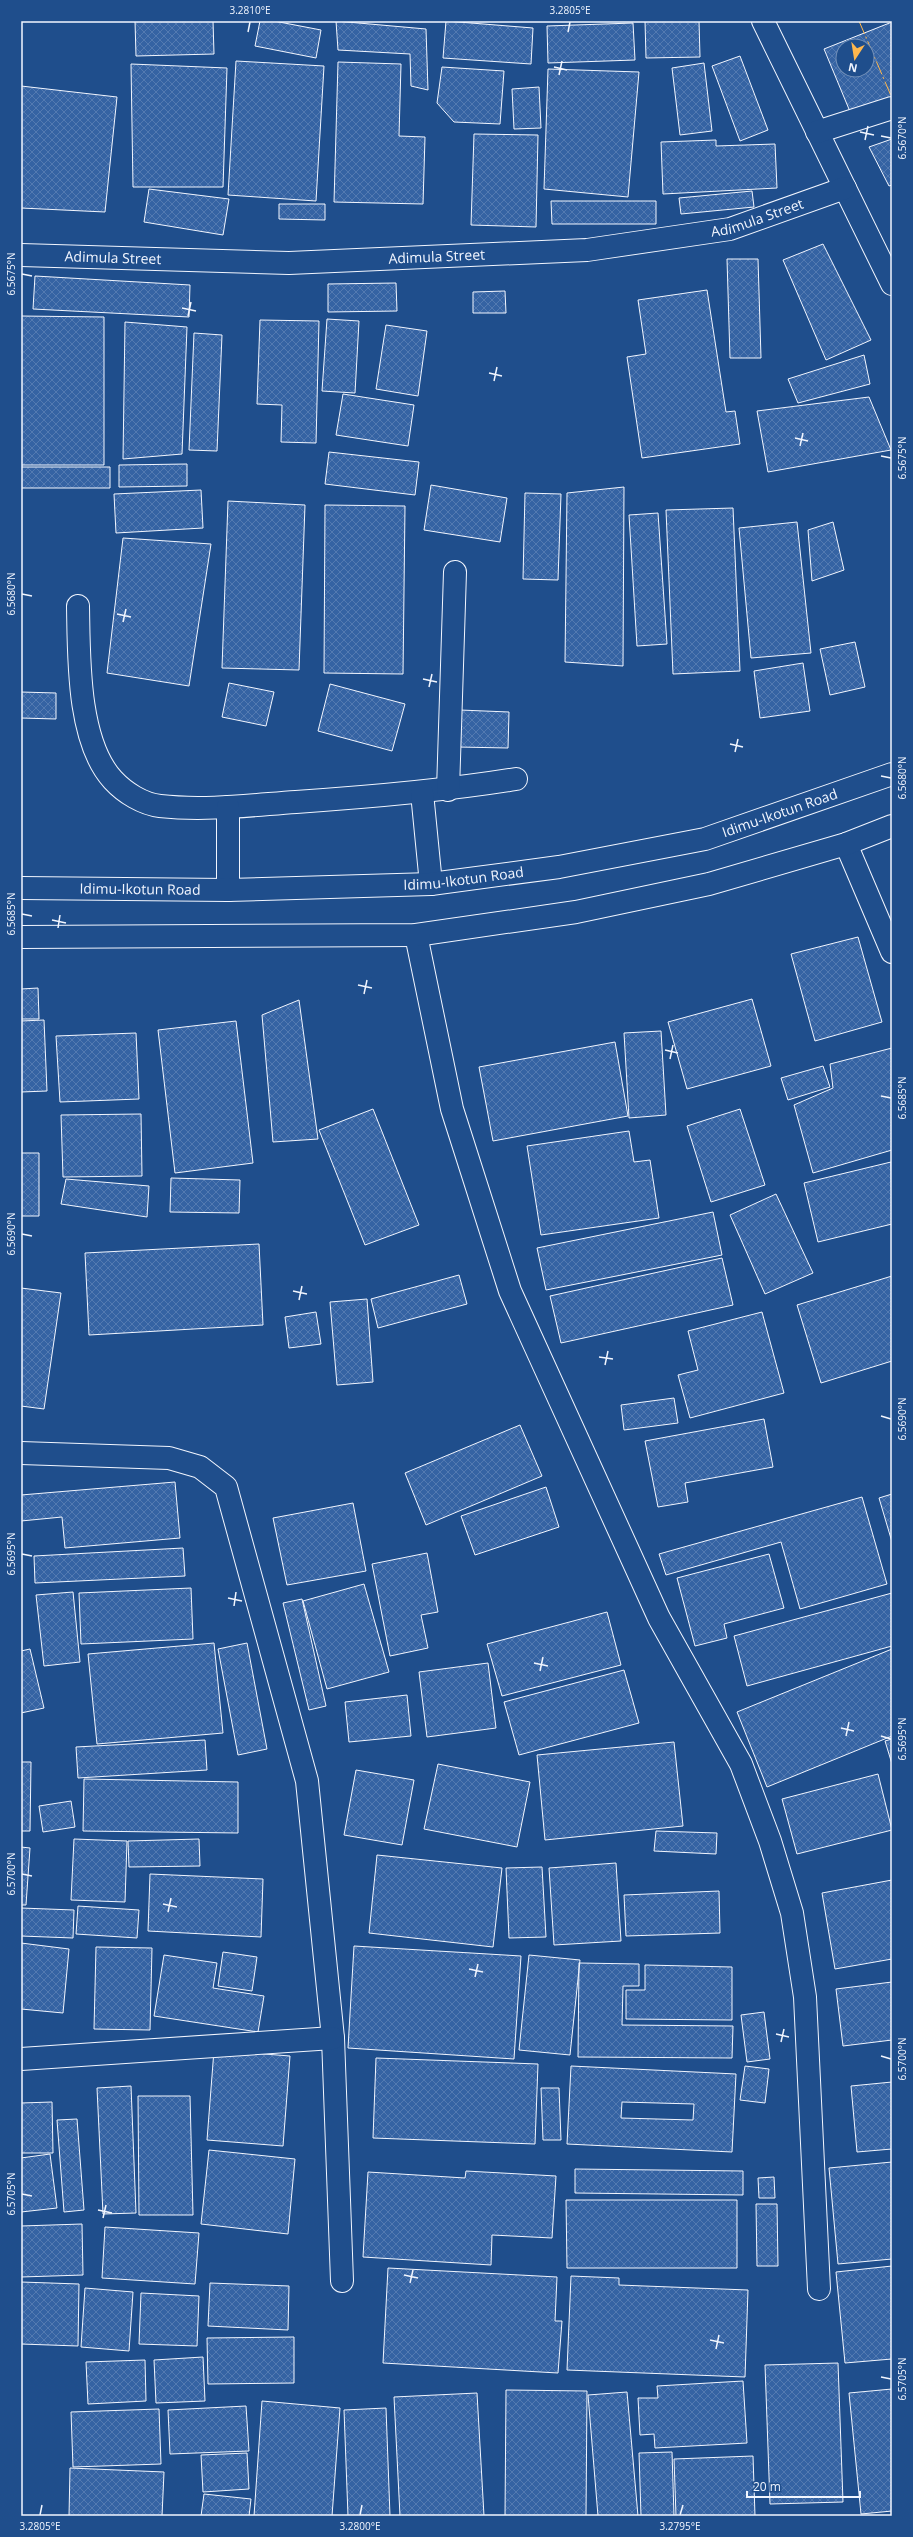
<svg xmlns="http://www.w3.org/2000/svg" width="913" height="2537" font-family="'Open Sans',sans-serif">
<defs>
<pattern id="building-cross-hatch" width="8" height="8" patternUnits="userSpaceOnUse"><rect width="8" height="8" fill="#3563a3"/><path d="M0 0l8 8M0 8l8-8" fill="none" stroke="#537ab1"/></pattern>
</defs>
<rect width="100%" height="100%" fill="#1f4e8c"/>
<path fill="url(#building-cross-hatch)" stroke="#f2f6ff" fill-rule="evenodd" d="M135 21H213L214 54 136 56Z
M260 21H274L321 30 316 58 255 46Z
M336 21 426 29 428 90 411 86 410 54 338 50Z
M446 21 533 28 531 64 443 58Z
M645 21H699L700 57 646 58Z
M892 22V98L851 114 824 49ZM843 46H867V70H843Z
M633 23 635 60 548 63 547 26Z
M740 56 768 130 740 141 712 66Z
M236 61 324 66 316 201 228 195Z
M338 62 401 64 399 136 425 137 423 204 334 202Z
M704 63 712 131 680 135 672 68Z
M131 64 227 68 223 187H133Z
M442 67 504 71 500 124 454 122 437 103Z
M548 69 639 72 628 197 544 189Z
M21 86 117 97 105 212 21 208Z
M539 87 541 128 514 129 512 89Z
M474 134 538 135 536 227 471 225Z
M892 139V185L889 186 869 147Z
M716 140V146L775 144 777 188 663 194 661 142Z
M149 189 229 199 223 235 144 222Z
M752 191 754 207 681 214 679 198Z
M551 201H656V224H552Z
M279 204H325V220L279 219Z
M823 244 871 340 826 360 783 260Z
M727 259H758L761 358H730Z
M35 276 190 285 189 317 33 309Z
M396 283 397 311 328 312V284Z
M707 290 726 412 735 411 740 444 642 458 627 357 646 354 638 300Z
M505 291 506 313H473V292Z
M21 316 104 317V465H21Z
M327 319 359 321 355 393 322 391Z
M260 320 319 321 316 443 281 442 282 405 257 404Z
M125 322 187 327 182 454 123 459Z
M386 325 427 331 418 396 376 389Z
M194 333 222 335 217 451 189 450Z
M864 355 870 384 798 403 788 379Z
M343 394 414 405 408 446 336 435Z
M869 397 891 450 768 472 757 411Z
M329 452 419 462 415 495 325 484Z
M187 464V486L119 487V465Z
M21 467H110V488H21Z
M431 485 507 498 500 542 424 530Z
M624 487 623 666 565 662 567 493Z
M201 490 203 528 116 533 114 494Z
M525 493 561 494 558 580 523 579Z
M228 501 305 505 299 670 222 668Z
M325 505 405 506 403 674 324 673Z
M733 508 740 671 673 674 666 510Z
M658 513 667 644 637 646 629 515Z
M797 522 811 653 751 658 739 528Z
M833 522 844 570 812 581 808 530Z
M123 538 211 544 189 686 107 673Z
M855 642 865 687 830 695 820 649Z
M803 663 810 711 760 718 754 671Z
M229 683 274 692 266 726 222 717Z
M330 684 405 704 392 751 318 731Z
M21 692 56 693V719L21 718Z
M460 710 509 712 508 748 458 747Z
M858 937 882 1022 815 1041 791 954Z
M38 988 39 1019H21V989Z
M752 999 771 1066 687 1089 668 1022Z
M299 1000 318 1139 273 1142 262 1015Z
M44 1020 47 1091 21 1092V1021Z
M236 1021 253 1163 175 1173 158 1030Z
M661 1031 666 1115 629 1118 624 1033Z
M136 1033 139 1099 60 1102 56 1036Z
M615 1042 628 1116 493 1141 479 1067Z
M892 1048V1150L813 1173 794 1105 833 1088 830 1064Z
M823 1066 830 1087 788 1100 781 1078Z
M373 1109 419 1225 365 1245 319 1130Z
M740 1109 765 1185 711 1202 687 1126Z
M141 1114 142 1176 63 1177 61 1115Z
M629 1131 634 1162 650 1160 659 1218 541 1235 527 1146Z
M21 1153H39V1216H21Z
M891 1162 892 1224 818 1242 804 1183Z
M171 1178 240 1180 239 1213 170 1212Z
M66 1179 149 1186 147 1217 61 1204Z
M776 1194 813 1273 765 1294 730 1215Z
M713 1212 722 1255 546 1290 537 1248Z
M259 1244 263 1325 89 1335 85 1253Z
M722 1258 733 1305 561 1343 550 1296Z
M459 1275 467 1304 378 1328 371 1299Z
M892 1276V1361L821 1383 797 1305Z
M21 1288 61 1293 44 1409 21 1406Z
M367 1299 373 1382 337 1385 330 1302Z
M316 1312 321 1344 289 1348 285 1317Z
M762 1312 784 1393 690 1418 678 1375 698 1370 688 1331Z
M674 1398 678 1423 624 1430 621 1405Z
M764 1419 773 1467 685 1483 688 1502 658 1507 645 1441Z
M520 1425 542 1476 426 1525 405 1473Z
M175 1482 180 1538 65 1548 62 1517 21 1521V1495Z
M546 1487 559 1527 475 1555 461 1516Z
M892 1494V1542L879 1498Z
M862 1497 887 1584 800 1609 781 1542 666 1575 659 1554Z
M353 1503 366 1571 287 1585 273 1518Z
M183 1548 185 1576 35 1583 34 1556Z
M427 1553 438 1612 421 1615 428 1648 390 1656 372 1564Z
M769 1554 784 1608 724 1624 727 1638 695 1646 677 1578Z
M364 1584 389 1672 327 1689 303 1601Z
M191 1588 193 1639 81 1644 79 1593Z
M73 1592 80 1662 44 1666 36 1595Z
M892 1593V1646L747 1686 734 1636Z
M302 1599 326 1706 309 1710 283 1603Z
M607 1612 621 1665 502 1696 487 1644Z
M214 1643 223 1733 97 1744 88 1654Z
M247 1643 267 1749 238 1755 218 1649Z
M30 1649 44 1708 21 1713V1651Z
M892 1649V1736L767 1787 737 1712Z
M488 1663 496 1728 427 1737 419 1672Z
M624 1670 639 1723 519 1755 504 1702Z
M407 1695 411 1736 349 1742 345 1702Z
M892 1739V1764L885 1741Z
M205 1740 207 1770 78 1778 76 1747Z
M674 1742 683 1826 545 1840 537 1755Z
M21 1762H31L30 1831H21Z
M438 1764 530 1782 517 1847 424 1829Z
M356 1770 414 1780 402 1845 344 1835Z
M878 1774 892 1830 797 1854 782 1799Z
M84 1779 238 1782V1833L83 1831Z
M71 1801 75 1827 43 1832 39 1806Z
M656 1831 717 1833 716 1854 654 1851Z
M74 1839 127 1841 125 1902 71 1900Z
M199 1839 200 1866 129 1867 128 1841Z
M21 1847 30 1848 26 1905H21Z
M377 1855 502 1868 493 1947 369 1933Z
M616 1863 621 1941 554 1945 549 1868Z
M542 1867 546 1937 509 1938 506 1868Z
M150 1874 263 1879 261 1937 148 1931Z
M892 1880V1959L835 1969 822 1893Z
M719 1891 720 1933 626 1936 624 1895Z
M78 1906 139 1910 137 1938 76 1934Z
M21 1908 74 1910 73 1938 21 1936Z
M21 1943 69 1949 63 2013 21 2009Z
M354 1946 521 1956 514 2059 348 2048Z
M96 1947 152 1948 150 2030 94 2029Z
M223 1952 257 1957 252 1991 218 1986Z
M164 1955 217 1963 213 1988 264 1996 258 2032 154 2016Z
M529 1955 580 1960 570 2055 519 2050Z
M579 1963 639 1964V1986H623L622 2025 733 2026 732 2058 578 2057Z
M645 1965 732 1967V2020L626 2019V1990H645Z
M892 1982V2040L843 2046 836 1989Z
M764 2012 770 2059 747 2062 741 2015Z
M214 2050 290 2056 283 2146 207 2140Z
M376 2058 538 2064 535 2144 373 2138Z
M571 2066 736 2074 732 2152 567 2144ZM622 2102 694 2104 693 2120 621 2118Z
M745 2066 769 2069 765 2103 740 2100Z
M892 2082V2149L857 2152 851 2086Z
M131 2086 136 2213 103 2214 97 2088Z
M541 2088H559L561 2140H543Z
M138 2096H190L193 2215H139Z
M52 2102 53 2153H21V2103Z
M77 2119 84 2210 64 2212 57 2120Z
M209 2150 295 2159 288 2234 201 2224Z
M50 2154 57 2208 21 2212V2158Z
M892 2162V2259L838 2264 829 2168Z
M575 2169 743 2171V2195L575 2193Z
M466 2171 556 2176 552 2238 492 2235 491 2265 363 2257 368 2172 465 2178Z
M774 2177 775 2198H759L758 2178Z
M566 2200H737V2268H567Z
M756 2204H777L778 2266H757Z
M82 2224 83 2275 21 2277V2226Z
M105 2227 199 2233 195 2284 102 2278Z
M892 2266V2359L845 2363 836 2272Z
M388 2268 557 2277 555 2321H562L558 2373 383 2363Z
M571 2276 619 2278V2285L748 2290 745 2377 567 2370Z
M21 2282 79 2284 78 2346 21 2344Z
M210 2283 289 2286 288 2330 208 2326Z
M85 2288 133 2292 129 2351 81 2347Z
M141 2293 199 2296 197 2346 139 2344Z
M294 2337V2383L208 2384 207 2338Z
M203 2357 205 2401 156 2403 154 2360Z
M145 2360 146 2401 88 2404 86 2362Z
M838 2363 843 2502 770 2504 765 2365Z
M743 2381 747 2443 655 2448 654 2434 640 2435 638 2398H658L657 2386Z
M892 2389V2511L861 2514 849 2393Z
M506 2390 587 2391 586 2516H505Z
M627 2392 638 2516H598L588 2395Z
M477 2393 484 2516H400L394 2397Z
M262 2401 340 2408 332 2516H254Z
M246 2406 249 2451 170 2454 168 2410Z
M386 2408 390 2516H348L344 2410Z
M159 2409 161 2464 73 2467 71 2412Z
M672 2452 674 2516H641L639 2453Z
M247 2453 249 2489 203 2492 201 2455Z
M753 2456 755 2516H676L674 2459Z
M70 2468 164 2472 162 2516H69Z
M204 2494 251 2499 249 2516H201Z"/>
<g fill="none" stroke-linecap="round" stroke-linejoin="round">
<g stroke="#f2f6ff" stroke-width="24">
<g id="minor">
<path d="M763 21 892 284"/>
<path d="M817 132 892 108"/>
<path id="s1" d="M21 255 289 263 587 250 730 229 845 188"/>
<path d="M78 606C79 656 77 741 113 780 125 793 143 804 160 806 205 811 252 805 296 802 370 797 443 791 516 779"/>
<path d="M448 790 455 572"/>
<path d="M422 793 431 884"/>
<path d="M228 807V890"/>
<path d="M846 844 892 952"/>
<path d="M416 935 452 1109 510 1291 659 1618 741 1764 770 1841 792 1913 805 1997 819 2289"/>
<path d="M21 1453 169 1458 200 1467 226 1487 307 1781 333 2038 342 2281"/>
<path d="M21 2059 333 2038"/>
</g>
</g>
<g stroke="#f2f6ff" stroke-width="24">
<g id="major">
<path id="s2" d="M21 888 228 890 431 884 559 867 705 839 892 774"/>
<path d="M21 937 416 935 576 912 709 884 846 844 892 826"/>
</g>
</g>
<use href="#minor" stroke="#1f4e8c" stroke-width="22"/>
<use href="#major" stroke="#1f4e8c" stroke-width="22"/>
<path stroke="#ffb74d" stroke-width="1" stroke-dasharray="14 3 2 3" stroke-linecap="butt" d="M859 21 892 98"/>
</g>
<path fill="none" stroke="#f2f6ff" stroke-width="1.5" d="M248 32 250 22M568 32 570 22M554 67 567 70M559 75 562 61M860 132 874 135M881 136 891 138M865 140 868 126M22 274 32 276M182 308 196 311M188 316 191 302M489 373 502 376M494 381 497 367M795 438 808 441M800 446 803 433M881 456 891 458M22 594 32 596M117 614 131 617M123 622 126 609M423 679 437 682M429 687 432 674M730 744 743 747M735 752 738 739M881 776 891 778M22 914 32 916M52 920 66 923M58 928 60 915M358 985 372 988M364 994 367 980M665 1050 678 1053M670 1059 673 1045M881 1096 891 1098M22 1234 32 1236M293 1291 307 1294M299 1300 302 1286M599 1357 613 1359M605 1365 608 1351M881 1416 891 1419M22 1554 32 1556M228 1598 242 1601M234 1606 236 1592M534 1663 548 1666M540 1671 543 1657M841 1728 854 1731M846 1736 849 1722M881 1736 891 1739M22 1874 32 1876M163 1904 177 1907M168 1912 171 1898M469 1969 483 1972M475 1977 478 1964M776 2034 789 2037M781 2042 784 2029M881 2056 891 2059M22 2194 32 2196M98 2210 112 2213M103 2218 106 2205M404 2275 418 2278M410 2283 413 2270M710 2340 724 2343M716 2349 719 2335M881 2377 891 2379M40 2515 42 2505M360 2515 362 2505M680 2515 683 2505"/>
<g text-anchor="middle" stroke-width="3" stroke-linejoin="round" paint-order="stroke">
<g font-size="14" fill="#f2f6ff" stroke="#1f4e8c">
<text dy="5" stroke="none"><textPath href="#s1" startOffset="740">Adimula Street</textPath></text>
<text dy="5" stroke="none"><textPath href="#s1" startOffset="92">Adimula Street</textPath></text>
<text dy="5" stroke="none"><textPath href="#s1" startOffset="416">Adimula Street</textPath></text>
<text dy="5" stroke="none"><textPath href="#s2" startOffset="767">Idimu-Ikotun Road</textPath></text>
<text dy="5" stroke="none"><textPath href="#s2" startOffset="443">Idimu-Ikotun Road</textPath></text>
<text dy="5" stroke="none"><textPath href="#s2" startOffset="119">Idimu-Ikotun Road</textPath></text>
</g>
</g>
<rect width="913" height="2537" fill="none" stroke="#1f4e8c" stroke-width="44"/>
<g transform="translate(855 58) rotate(192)"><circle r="19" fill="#1f4e8c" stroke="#7391ba"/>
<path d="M0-3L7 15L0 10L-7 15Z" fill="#ffb74d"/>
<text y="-6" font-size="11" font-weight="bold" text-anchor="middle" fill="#f2f6ff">N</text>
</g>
<path d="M747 2491v6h113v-6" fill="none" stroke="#f2f6ff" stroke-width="2"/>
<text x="753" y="2491" font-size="12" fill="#f2f6ff" stroke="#1f4e8c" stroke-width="3" paint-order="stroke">20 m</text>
<rect x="22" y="22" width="869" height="2493" fill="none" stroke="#f2f6ff" stroke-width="1.5"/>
<g font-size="10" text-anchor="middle" fill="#f2f6ff">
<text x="250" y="14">3.2810°E</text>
<text x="570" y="14">3.2805°E</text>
<text transform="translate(902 138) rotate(-90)" y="4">6.5670°N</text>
<text transform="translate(11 274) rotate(-90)" y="4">6.5675°N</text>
<text transform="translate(902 458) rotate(-90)" y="4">6.5675°N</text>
<text transform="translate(11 594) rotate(-90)" y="4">6.5680°N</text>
<text transform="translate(902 778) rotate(-90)" y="4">6.5680°N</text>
<text transform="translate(11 914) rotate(-90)" y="4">6.5685°N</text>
<text transform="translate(902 1098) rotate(-90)" y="4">6.5685°N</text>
<text transform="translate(11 1234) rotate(-90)" y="4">6.5690°N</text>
<text transform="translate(902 1419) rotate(-90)" y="4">6.5690°N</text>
<text transform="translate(11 1554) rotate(-90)" y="4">6.5695°N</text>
<text transform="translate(902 1739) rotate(-90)" y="4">6.5695°N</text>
<text transform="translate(11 1874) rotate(-90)" y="4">6.5700°N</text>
<text transform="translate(902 2059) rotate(-90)" y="4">6.5700°N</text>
<text transform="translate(11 2194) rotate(-90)" y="4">6.5705°N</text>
<text transform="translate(902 2379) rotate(-90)" y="4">6.5705°N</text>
<text x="40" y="2530">3.2805°E</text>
<text x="360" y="2530">3.2800°E</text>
<text x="680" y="2530">3.2795°E</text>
</g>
</svg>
